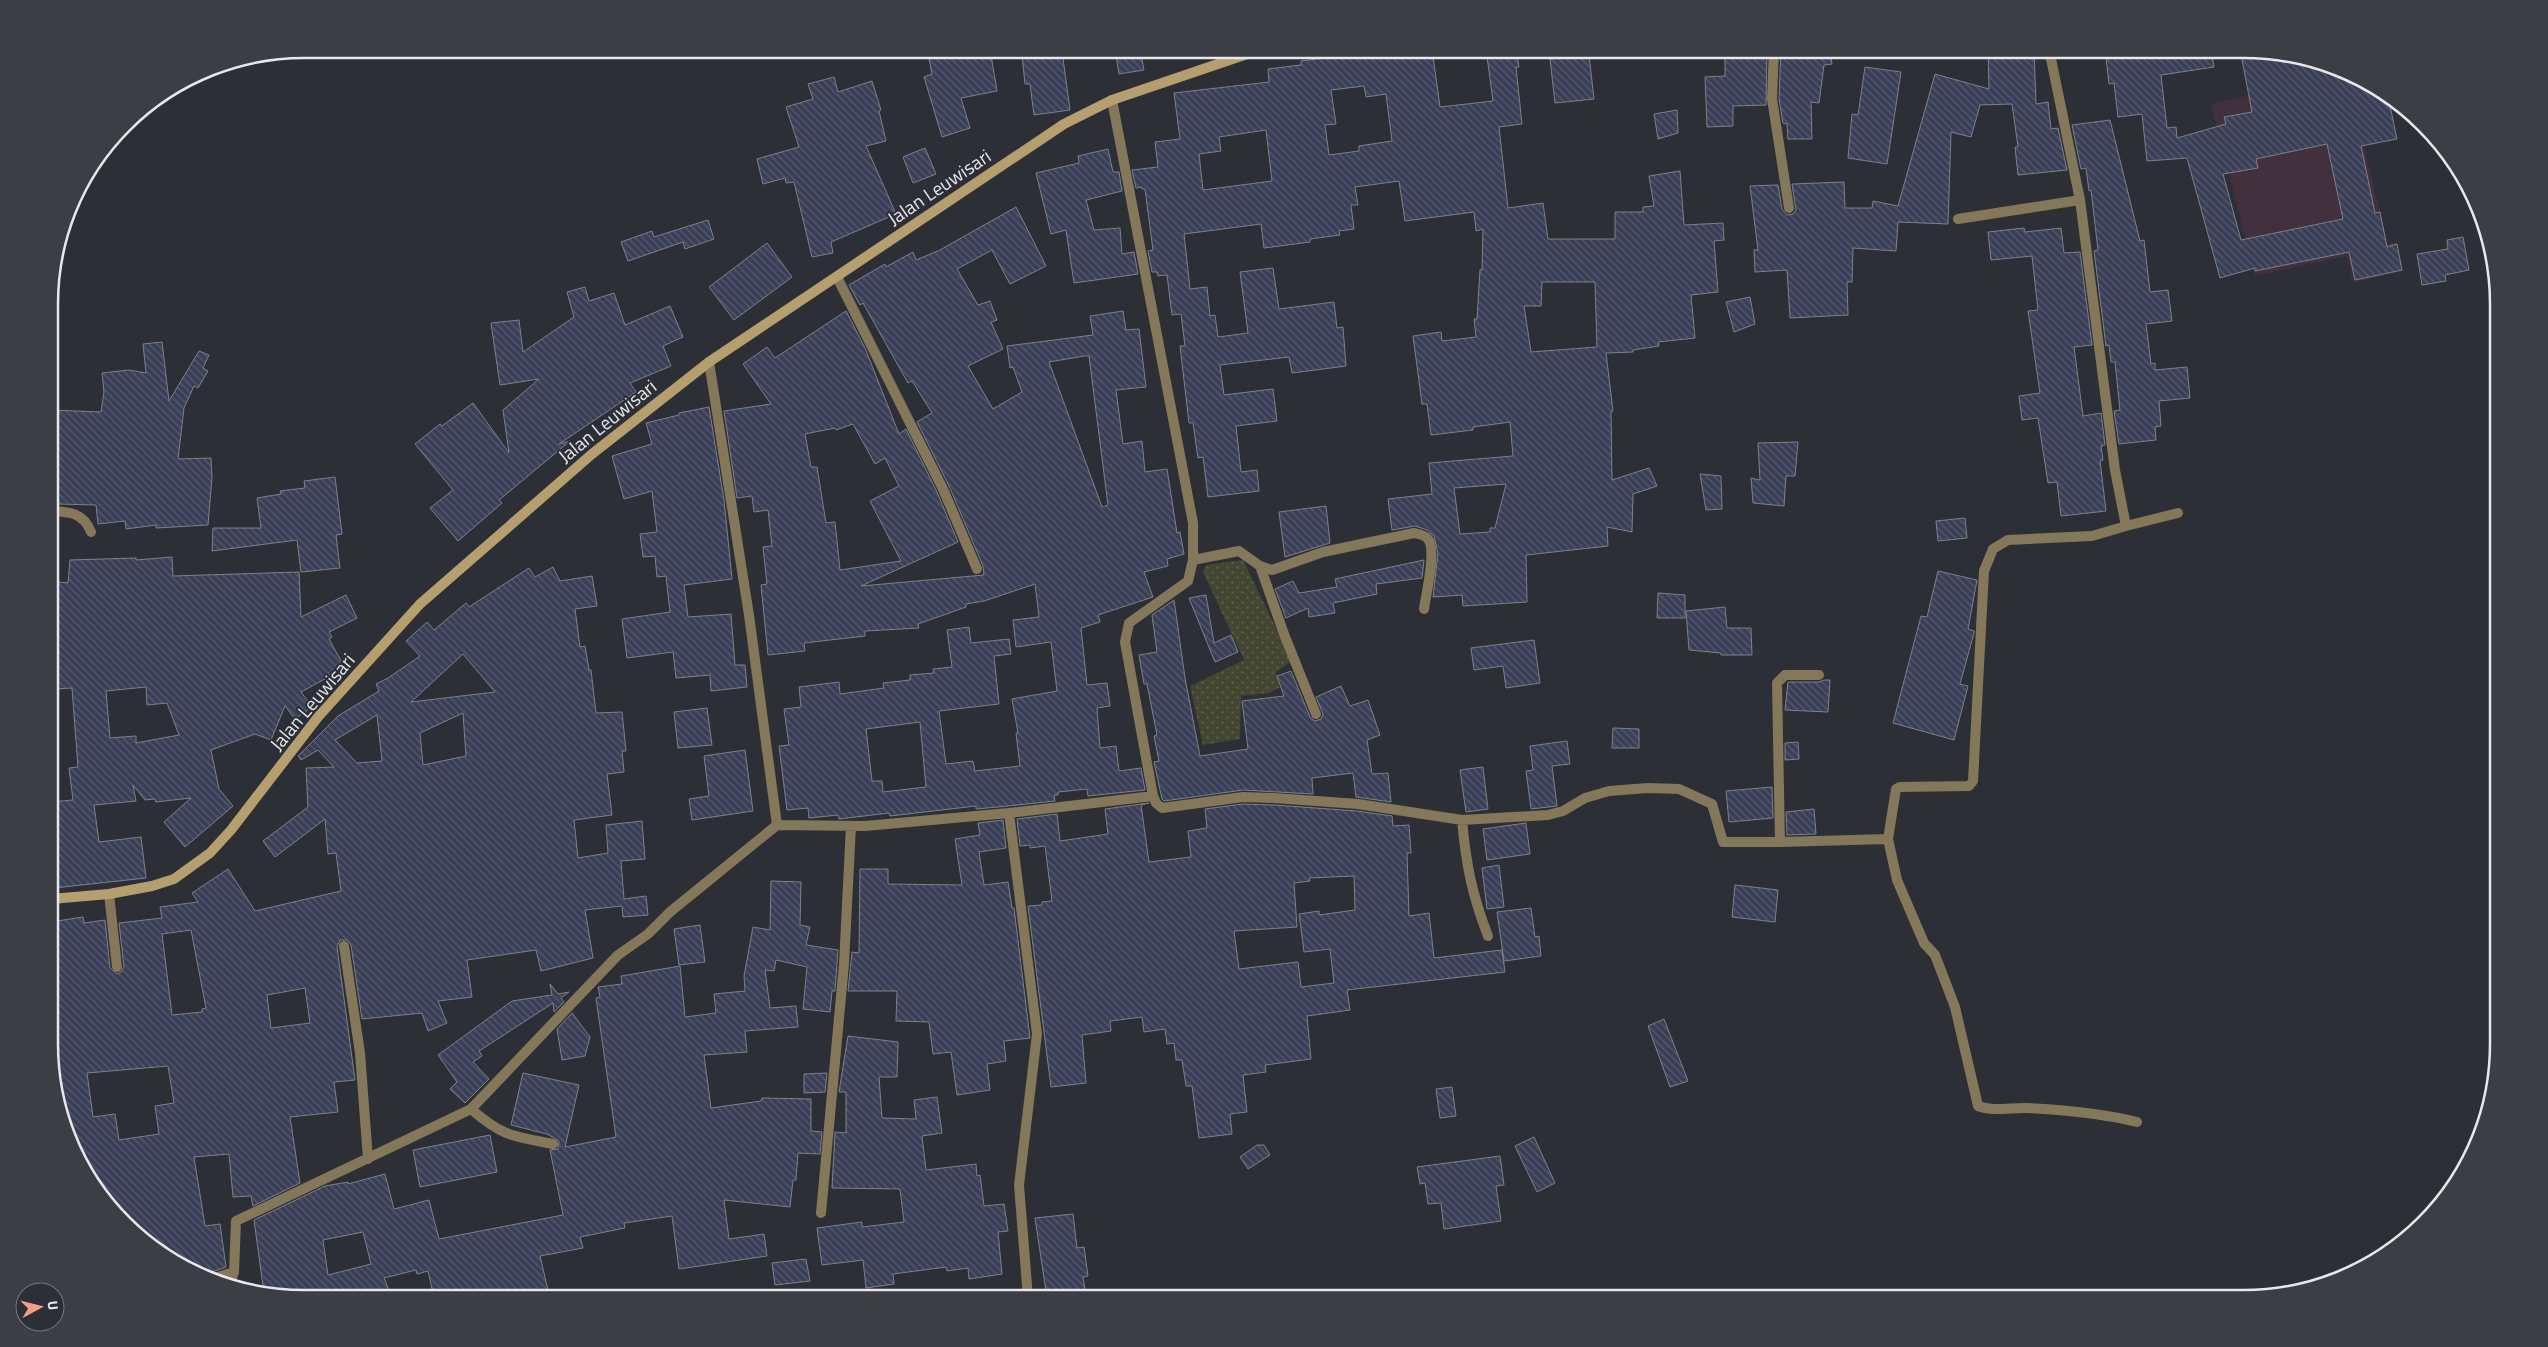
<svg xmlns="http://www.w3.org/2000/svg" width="2548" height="1347" font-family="'Titillium Web',sans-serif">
<defs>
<pattern id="green-dots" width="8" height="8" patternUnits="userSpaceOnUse" patternTransform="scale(1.25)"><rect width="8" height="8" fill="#434732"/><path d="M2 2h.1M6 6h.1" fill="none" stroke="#5e6250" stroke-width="1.8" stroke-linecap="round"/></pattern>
<pattern id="building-back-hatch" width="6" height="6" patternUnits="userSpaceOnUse" patternTransform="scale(1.25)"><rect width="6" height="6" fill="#3a3f58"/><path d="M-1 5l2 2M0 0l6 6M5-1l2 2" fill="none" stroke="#565b70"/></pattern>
</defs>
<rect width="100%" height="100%" fill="#2d2f36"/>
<path fill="#42313c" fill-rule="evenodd" d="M2277 89 2359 126 2388 244 2397 242 2403 271 2353 283 2347 256 2255 276 2211 104ZM2225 118 2257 167 2235 172ZM2328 148 2373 208 2342 214ZM2380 212 2386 244 2255 271 2249 238ZM2397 245 2402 270 2355 280 2350 254Z"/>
<path fill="url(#green-dots)" d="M1243 560 1292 661 1276 672 1280 687 1269 693 1241 696 1240 739 1203 745 1190 686 1244 660 1203 572 1206 565Z"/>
<path fill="url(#building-back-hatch)" stroke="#7f8189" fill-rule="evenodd" d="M927 49H990L997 91 961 98 970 128 942 137 924 77 932 74Z
M1115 49H1140L1144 70 1119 74Z
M1369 49H1409L1410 52 1432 49 1440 107 1493 101 1486 49H1516L1519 67H1516L1522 124 1499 127 1508 208 1543 203 1548 239H1615V212H1643V207L1654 206 1649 176 1680 171 1684 225 1723 223 1724 240 1714 241 1718 292 1691 295 1695 338 1658 342 1659 346 1633 350V352L1606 353 1613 411 1611 412 1612 480 1649 468 1657 486 1633 494 1632 532 1607 527 1608 546 1526 555 1527 602 1463 606 1462 595 1433 597 1438 553 1434 536 1427 530 1415 526 1392 530 1388 499 1432 494 1429 463 1513 456 1510 422 1473 427V430L1431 435 1427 404H1422L1413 336 1441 332 1442 341 1476 337 1474 319H1477L1480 270H1482L1483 229 1476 231 1474 212 1405 221 1399 181 1355 187 1358 205H1351L1354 229 1339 231 1340 235 1310 239V242L1264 248 1261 224 1184 234 1190 289 1207 287 1210 316 1215 315 1218 337 1248 333 1240 272 1273 268 1279 309 1334 302 1337 328 1343 327 1346 366 1292 373 1289 357 1220 365 1224 395 1273 389 1277 421 1236 426 1241 472 1257 470 1259 491 1208 497 1203 457 1198 458 1193 423H1189L1180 346H1185L1181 314 1172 315 1167 275 1158 276 1157 272H1152L1148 251 1153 250 1145 189H1142V187L1136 188 1132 170 1158 167 1155 142 1180 139 1174 93 1269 82 1268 69 1301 65V61L1340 56 1339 54ZM1364 86 1366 97 1386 94 1392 141 1359 146V151L1329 155 1325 125 1336 124 1331 90ZM1266 130 1272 181 1203 190 1199 154 1221 151 1219 137ZM1542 282H1595L1597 347 1531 352 1524 306H1541ZM1506 484 1495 528H1490V532L1460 534 1454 488Z
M1725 49H1767L1766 105 1733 106V126L1707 127 1705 77 1725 76Z
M1781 49H1830L1832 64 1824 65 1819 103 1811 102 1812 139H1788L1787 124 1783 123 1779 99Z
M1988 49H2034L2036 104 2048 102 2051 129 2058 128 2067 170 2018 175 2015 147H2018L2012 104 1980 105 1971 137 1951 132 1948 224 1898 222 1896 251 1853 248 1852 282H1847L1848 315 1790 318 1787 270 1755 272 1754 250H1758L1750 186 1778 185 1782 209 1787 215 1793 214 1796 210 1792 184 1844 182 1845 208H1872L1873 201 1898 206 1935 74 1989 89Z
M2105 49H2211L2214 67 2161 75 2167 128 2176 127 2177 138 2226 124 2224 117 2252 112 2240 49 2310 57 2357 75 2388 96 2397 139 2361 146 2375 213 2380 212 2387 247 2397 244 2402 270 2355 280 2349 252 2255 271V268L2220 278 2187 158 2147 161 2142 114 2118 117 2114 83 2109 84ZM2327 144 2343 219 2241 240 2223 174 2258 168 2256 159Z
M1062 51 1070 110 1034 115 1030 84H1025L1022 55Z
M1589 55 1594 99 1555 103 1550 59Z
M1865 67 1901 72 1887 164 1848 158 1852 114 1858 115Z
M834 77 838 92 872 81 881 110 879 111 886 141 866 146 896 214 831 242 833 253 812 257 794 182 786 183 785 178 763 184 757 159 799 147 786 107 813 99 808 84Z
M1677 110 1678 133 1658 139 1654 114Z
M2110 120 2140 241 2144 240 2150 292 2168 290 2172 321 2146 324 2151 364 2155 363V370L2187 367 2190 398 2159 401 2161 426 2155 427 2156 440 2119 444 2114 411 2120 410 2115 362H2111L2109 345 2106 346 2094 251 2098 250 2091 190 2089 191 2086 168 2081 169 2072 125Z
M925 148 936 174 913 183 903 157Z
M1108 149 1113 172H1119L1122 191 1086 200 1094 230 1120 228 1122 254 1134 252 1138 274 1074 283 1066 230 1051 234 1036 173 1079 163 1078 156Z
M1016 207 1046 266 1010 284 992 250 957 269 978 305 990 301 997 320 991 322 1003 349 968 366 993 409 1022 392 1013 367 1010 368 1007 346 1093 335 1090 316 1123 311 1126 330 1139 329 1146 387 1116 390 1123 444 1142 441 1145 472 1167 469 1177 533 1180 532 1184 554 1167 559 1168 566 1144 572 1153 597 1098 615 1100 622 1081 628 1087 685 1107 683 1110 706 1097 708 1100 748 1116 746 1119 771 1141 768 1145 790 1088 796 1087 789 1058 792V795H1054L1055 801 1008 806 976 809V806L890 816 889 813 839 819 838 815 809 818 808 808 787 810 779 746 789 745 784 709 801 707 799 687 839 682 840 694 884 688 883 683 910 680V675L934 673 933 669 952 667 947 630 969 627 971 643 1009 639 1011 654 994 656 999 704 939 711 946 764 973 761 975 771 1020 766 1016 733H1018L1012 699 1057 691 1051 642 1016 647 1013 620 1039 617 1035 584 984 601 966 604V607L918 624 919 628 865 631V636L804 643 805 651 768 655 761 585 767 584 763 547 772 546 768 510 754 512 752 496 737 498 724 411 771 404 743 364 767 347 775 358 846 311 865 348 899 434 906 429 937 492 958 542 861 586 984 575 983 566 949 486 917 422 932 413 912 381 908 383 863 303 860 305 849 285 885 264 886 267 913 252 916 260 940 250ZM1084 356H1089L1108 505 1102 507 1049 362ZM853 424 875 464 885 458 899 486 870 501 901 561 840 570 835 522 826 523 817 467H811L805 434 835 428 836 430ZM920 722 926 787 883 792 882 781H872L866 729Z
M708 220 714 239 685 249 683 242 628 261 621 242 652 231 654 237Z
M2024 228 2025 232 2061 228 2064 253 2080 252 2092 345 2074 347 2083 416 2101 413 2105 445 2101 446 2103 460 2100 461 2106 511 2061 516 2057 482 2048 483 2038 418 2022 420 2019 396 2040 393 2028 311 2038 310 2032 256 1991 260 1988 232Z
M2463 237 2469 270 2445 275 2446 281 2422 285 2417 254 2448 249 2447 240Z
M767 243 792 277 734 320 709 287Z
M585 287 589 301 614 293 625 325 670 306 683 337 663 346 671 366 630 383 636 392 559 444 570 441 499 500 502 503 458 541 430 508 453 490 415 444 440 424 442 426 473 403 509 453 503 410 539 379 500 385 491 323 519 320 523 352 574 317 567 292Z
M1750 297 1755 324 1734 332 1726 302Z
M162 342 169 401 199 351 209 355 203 368 208 371 198 388 194 386 184 408 178 459 211 458 212 478 208 525 156 528V525L126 529 125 521 98 524 96 505 57 504V486L50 485V410L101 412 104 392 102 373 129 370 146 373 143 344Z
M709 407 724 500 732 579 684 585 688 617 731 614 735 665H745L747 687 711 691 710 675 676 678 673 652 627 658 622 619 670 612 666 576 657 577 655 556 643 557 640 534 657 532 652 491 624 499 612 456 652 444 646 423 679 415V413Z
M1798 442 1795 476H1786L1784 506 1753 503 1751 478 1760 480 1758 443Z
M1700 474 1721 476 1722 509 1706 510Z
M335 477 342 534 336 535 340 568 301 572 297 540 212 551 213 528H261L257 498 281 494 280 491 305 488 304 481Z
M1326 506 1330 543 1285 557 1279 512Z
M1965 518 1967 538 1938 541 1936 521Z
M172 557 173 576 299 572 301 617 346 595 357 618 329 632 332 637 329 639 345 668 301 692 312 707 295 719 285 706 271 740 255 734 211 750 219 789 233 806 185 847 164 822 191 798 156 802 155 799 145 800 133 785 136 801 94 805 99 842 141 837 146 878 54 888 51 858 50 802 73 800 69 768 78 767 72 688 54 689 53 670H50V581L68 583 70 560 136 558V560ZM146 687 147 705 167 703 179 735 136 743V736L110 738 106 691Z
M1424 560 1422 578 1376 584 1377 594 1333 603 1335 613 1309 617 1308 608 1286 618 1275 589 1293 581 1299 593 1337 587 1335 579Z
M553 567 560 581 592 576 597 606 575 609 580 647 585 646 589 670H591L596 713 622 712 626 751H622L624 772 607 774 612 815 574 820 578 858 608 853 606 825 642 821 645 859 621 861 624 899 646 896 648 915 623 917 622 906 585 910 593 958 541 971 536 950 467 960 472 997 438 1001 447 1023 428 1031 422 1013 362 1019 351 945 347 940H340L337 947 355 1080 334 1082 338 1112 290 1117 300 1183 253 1206 251 1196 233 1197 229 1154 194 1157 205 1226 220 1224 226 1267 209 1273 204 1277 191 1272 136 1235 92 1185 68 1140 51 1077V922L83 917 84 923 105 920 110 968 117 974 121 972 124 967 119 923 162 918 160 907 198 902 192 893 228 869 255 911 341 891 336 853 328 854 325 819 275 857 263 841 308 807 306 768 334 767 318 750 301 760 298 756 338 716 379 691 376 684 388 678 420 656 406 641 427 622 434 630 466 603 469 607 529 568 535 577ZM463 654 495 692 411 702ZM463 713 466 756 423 765 420 733ZM377 715 382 761 357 763 335 740ZM191 930 206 1008 202 1009V1012L172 1015 162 934ZM305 988 310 1023 271 1028 267 995ZM168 1066 174 1103 155 1106 159 1134 119 1140 115 1114 93 1117 87 1073Z
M1938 571 1977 580 1968 629 1974 631V633L1960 684 1968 686 1954 740 1893 723 1921 616 1927 617Z
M1658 593 1685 595V618H1657Z
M1206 595 1214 643 1231 635 1238 652 1215 662 1189 598Z
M1174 600 1185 678 1200 756 1248 749 1242 701 1284 696 1277 676 1291 671 1310 717 1315 721 1321 719 1323 714 1316 697 1341 686 1350 706 1368 700 1380 735 1367 740 1372 774 1388 773 1391 802 1356 797 1353 773 1312 778 1313 794 1243 790 1164 801 1162 799 1154 762 1159 761 1154 736 1157 735 1147 684H1144L1139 655 1157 652 1152 615Z
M1725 607 1727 628H1751L1752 655H1721V653L1689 650 1686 611Z
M1534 640 1540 683 1506 688 1503 666 1474 670 1471 648Z
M1824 680H1830L1828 712 1785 710 1788 682H1819Z
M707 708 712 745 678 748 674 712Z
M1613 728 1639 729V748H1612Z
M1567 741 1570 764 1552 766 1557 806 1531 809 1526 771 1533 770 1530 746Z
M1798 742 1799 759 1785 760V743Z
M745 750 753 811 692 820 689 799 709 796 704 756Z
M1483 767 1488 809 1466 812 1460 770Z
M1772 787 1773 818 1729 822 1726 791Z
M1149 803 1141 805 1149 862 1191 857 1188 831 1207 828 1205 809 1243 804 1274 805 1357 811 1392 816 1393 826 1409 825 1411 853H1407L1409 916 1429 913 1434 958 1502 950 1505 972 1347 990 1350 1010 1307 1016 1311 1059 1265 1065 1266 1072 1243 1075 1247 1112 1230 1114 1232 1134 1199 1138 1192 1086H1186L1182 1060H1176L1174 1043 1167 1044 1165 1029 1144 1032 1142 1017 1110 1021 1111 1031 1082 1035 1086 1083 1051 1087 1028 906 1042 905V902L1052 901 1045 846 1030 848V845L1020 846 1017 819 1057 814 1060 841 1108 834 1105 809ZM1354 876 1355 910 1319 915V911L1299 914 1304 952 1330 949 1334 983 1301 987 1298 962 1239 969 1234 931 1297 927 1294 883 1310 881 1309 878Z
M1814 809 1816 834 1787 835 1786 812Z
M1003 820 1006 848 979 852 984 885 1008 882 1012 908H1014L1030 1038 1004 1041 1006 1061 987 1064 990 1090 957 1095 951 1052 933 1054 929 1022 896 1021 897 991H848L852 952 859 953 860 869H888V884L962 885 955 839 980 835 978 823Z
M1526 823 1530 854 1487 860 1483 829Z
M1499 865 1504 907 1487 909 1482 868Z
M771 881 801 882 800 925 810 927 806 945 838 950 835 991H832L830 1012 803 1009 807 967 776 960 774 971 765 970 770 1008 796 1006 798 1027 745 1031 747 1052 704 1055 711 1108 761 1101 762 1098 811 1099V1131L822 1132 820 1154 798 1153 796 1180H793L790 1207 724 1200 729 1239 764 1234 767 1256 679 1269 672 1216 624 1223 625 1228 580 1237 583 1248 540 1256 548 1290 514 1298H434L428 1271 417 1274 416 1270 384 1278 392 1298H304L264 1293 254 1220 325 1186 348 1182V1184L385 1174 394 1209 429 1200 439 1239 563 1215 550 1150 558 1149 559 1141 547 1134 511 1125 523 1073 579 1085 565 1147 616 1137 596 998 600 997 598 987 622 984 621 976 680 966 685 1017 716 1013 714 994 745 991 744 976 753 927 770 930ZM363 1232 371 1264 328 1275 323 1240Z
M1735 885 1778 890 1775 922 1732 917Z
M1531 908 1535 937 1539 936 1541 956 1504 961 1497 912Z
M700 925 705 962 679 965 674 929Z
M550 984 558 994 569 992 561 998 564 1002 554 1012 553 1003 479 1051 482 1056 473 1062 489 1079 465 1103 450 1089 457 1082 438 1055 512 1001 552 995Z
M572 1013 590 1037 585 1056 562 1060 557 1029Z
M1664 1019 1688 1081 1670 1087 1648 1026Z
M848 1036 898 1042 897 1077H879L882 1118 916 1119 914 1100 937 1097 942 1133 922 1136 926 1170 976 1164 977 1176 980 1175 984 1206 1004 1204 1008 1231 998 1232 1002 1274 969 1279 968 1268 947 1271 946 1267 893 1274 894 1284 866 1288 863 1260 822 1265 817 1228 862 1222V1227L904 1222 900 1189 832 1188 835 1132 846 1133V1092H839Z
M827 1073 825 1092 804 1093V1074Z
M1452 1087 1456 1116 1440 1118 1436 1089Z
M490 1135 497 1172 420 1187 413 1150Z
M1534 1137 1555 1183 1537 1192 1515 1146Z
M1257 1145H1264L1270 1155 1248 1169 1240 1157Z
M1500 1156 1504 1185 1496 1186 1501 1221 1444 1229 1441 1203 1428 1204 1425 1183 1420 1184 1417 1167Z
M1073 1214 1077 1248 1084 1247 1088 1276 1083 1277 1086 1296 1047 1298 1035 1218Z
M806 1259 810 1281 775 1285 772 1263Z"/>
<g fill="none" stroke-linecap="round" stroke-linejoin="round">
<path stroke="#857759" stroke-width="10" d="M1774 49 1772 99 1789 208
M1958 219 2080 200
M837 277 943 489 977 569
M709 362 749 615 777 825
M50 511C69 512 83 512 91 532
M2126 526 2178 513
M1193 560 1239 551 1260 566 1272 570 1323 552 1414 533C1419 534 1425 535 1428 539 1437 550 1426 594 1424 609
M1260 566 1284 634 1316 714
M1819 675H1785L1777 683 1780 842 1888 839 1896 789 1900 787 1969 786 1973 781 1984 571 1993 549 2008 540 2092 536 2126 526 2115 470 2080 200 2049 49
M1153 796 1156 803 1162 808 1243 797 1274 798 1358 804 1462 820 1548 815 1563 811 1585 798 1609 791 1648 788 1679 789 1712 804 1723 842H1780
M1009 813 1037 1034 1019 1185 1028 1298
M1462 820C1466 864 1472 895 1488 936
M1888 839 1897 880 1924 943 1935 955 1955 1007 1978 1106C1993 1112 2012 1107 2029 1108 2065 1110 2102 1113 2137 1122
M109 894 117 967
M344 946 360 1053 368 1159
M471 1109C503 1137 513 1136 553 1144
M821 1213 844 964 851 826
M211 1279 234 1272 236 1221 471 1109 618 955 648 934 670 912 777 825 865 826 1009 813 1153 796 1125 642 1129 623 1188 581 1193 560V523L1112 100
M229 1286 234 1272"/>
<path stroke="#b69f6e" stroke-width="10" d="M51 899 109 894 152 886 174 879 210 853 231 830 318 717 420 604 592 454 709 362 1064 124 1112 100 1262 49"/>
</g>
<g text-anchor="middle" stroke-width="4" stroke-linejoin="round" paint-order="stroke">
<g font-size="19" fill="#e7e8ec" stroke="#2d2f36">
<text transform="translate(939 187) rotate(-34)" y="7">Jalan Leuwisari</text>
<text transform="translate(607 421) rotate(-39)" y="7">Jalan Leuwisari</text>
<text transform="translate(312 702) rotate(-50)" y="7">Jalan Leuwisari</text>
</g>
</g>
<path d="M0 0H2548V1347H0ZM304 58H2244A246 246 0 0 1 2490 304V1044A246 246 0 0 1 2244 1290H304A246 246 0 0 1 58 1044V304A246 246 0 0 1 304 58Z" fill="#3c3e45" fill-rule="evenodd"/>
<path fill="none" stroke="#e7e8ec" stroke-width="2.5" d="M304 58H2244A246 246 0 0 1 2490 304V1044A246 246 0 0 1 2244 1290H304A246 246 0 0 1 58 1044V304A246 246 0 0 1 304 58Z"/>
<g transform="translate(40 1307) rotate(83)"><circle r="24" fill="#2d2f36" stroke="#77797f"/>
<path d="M0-4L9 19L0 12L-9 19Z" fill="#f39f85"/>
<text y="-8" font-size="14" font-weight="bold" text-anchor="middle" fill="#e7e8ec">U</text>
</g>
</svg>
